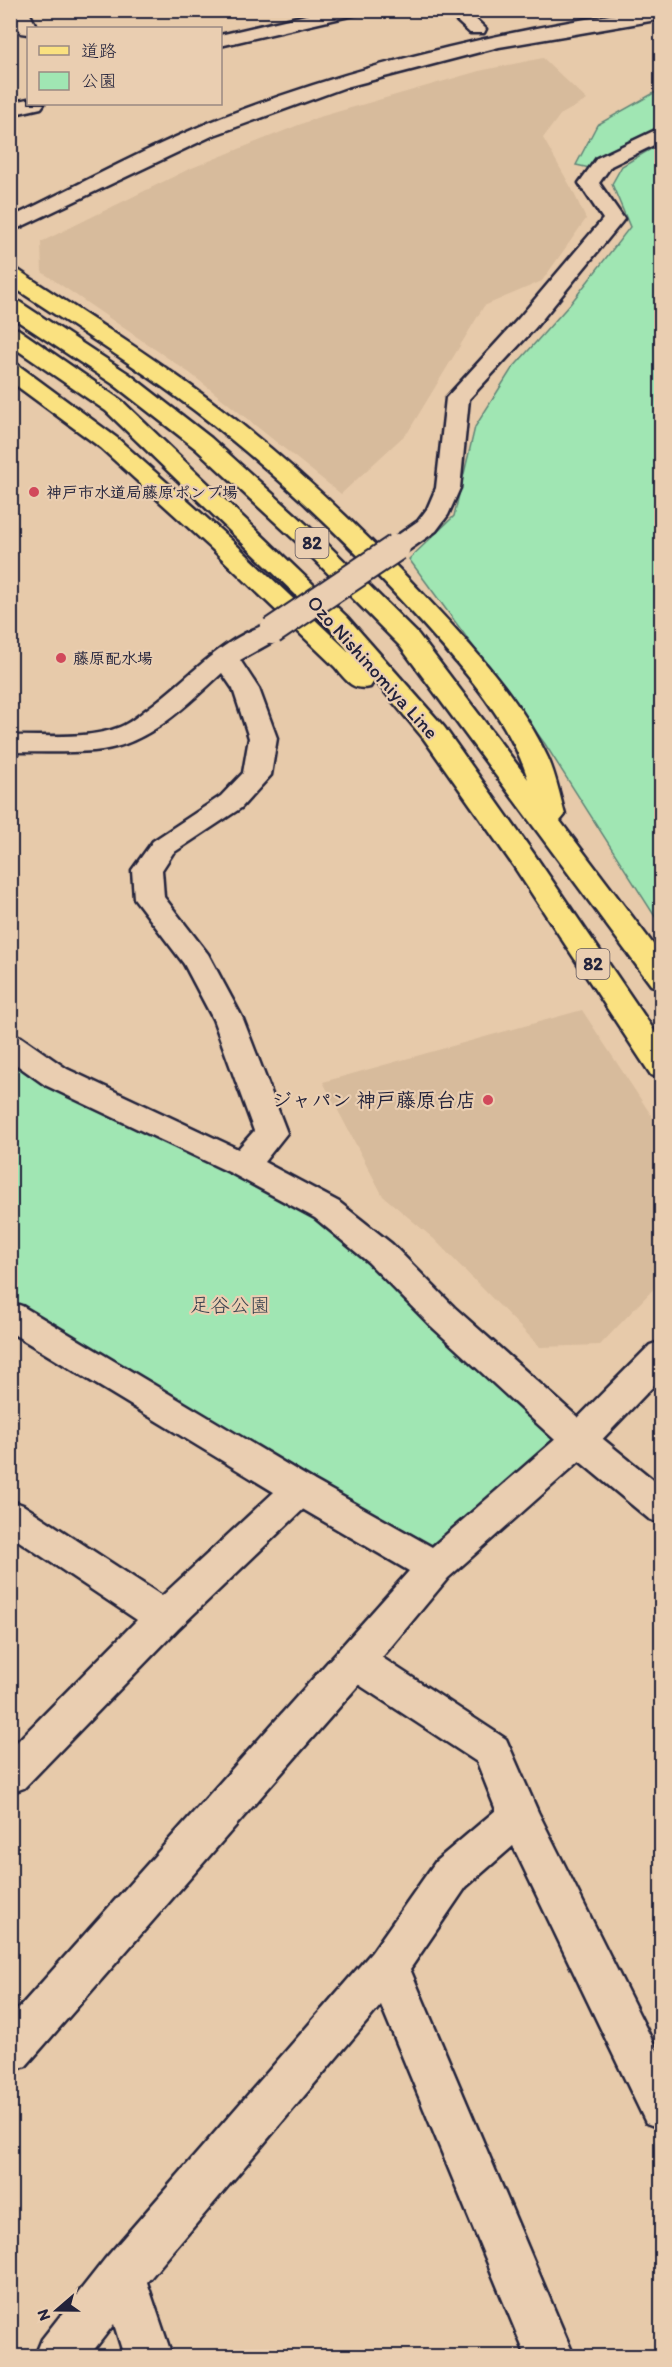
<svg xmlns="http://www.w3.org/2000/svg" width="672" height="2367" font-family="Itim,'Klee One',sans-serif">
<rect width="100%" height="100%" fill="#e7caaa"/>
<filter id="ink" filterUnits="userSpaceOnUse"><feTurbulence type="fractalNoise" baseFrequency=".0167" numOctaves="2"/><feDisplacementMap in="SourceGraphic" scale="12" xChannelSelector="R" yChannelSelector="G"/><feConvolveMatrix kernelMatrix="1 2 1 2 8 2 1 2 1" color-interpolation-filters="sRGB"/></filter>
<g filter="url(#ink)">
<path fill="#d7bb9c" d="M543 58 587 100 560 115 543 138 572 189 586 219 542 281 484 306 408 432 341 494 191 374 42 272 41 242 187 170 316 118 479 71Z
M582 1010 661 1130V1281L600 1345 540 1347 434 1239 383 1196 323 1082Z"/>
<path fill="#a0e6b3" stroke="#618477" stroke-width="1.5" d="M661 89V130L594 169 576 165 597 125Z
M661 143V926L545 744 409 559 454 516 475 427 511 370 571 303 630 227 612 184 622 166Z
M10 1053 291 1201 386 1265 579 1440 435 1567 11 1313Z"/>
<g fill="none" stroke-linecap="round" stroke-linejoin="round">
<g stroke="#22223b" stroke-width="5">
<path id="street" d="M10 10H28L37 28H28V34L21 33Z
M327 10H361L358 14 220 46V35Z
M445 10H466L486 29 484 33H470Z
M28 99V104H44L41 108 10 115V103Z
M662 127V141L611 166 599 183 624 219 621 223 535 328 469 399 460 488 448 515 436 531 406 552 397 554 388 552 385 547 388 542 418 521 427 509 436 488 446 398 519 318 603 219 579 183 597 158Z
M272 623 281 625 285 631 281 637 240 660 259 689 277 738 271 775 241 808 173 853 162 870 164 897 208 954 243 1019 287 1133 264 1162 339 1202 392 1244 454 1307 592 1430 662 1487V1524L649 1519 566 1450 430 1325 368 1262 315 1218 231 1173 45 1085 10 1060V1034L21 1037 67 1069 238 1149 254 1131 213 1019 184 964 134 898 132 870 153 841 221 796 243 773 249 738 233 689 222 673C186 706 146 747 94 751 66 753 38 752 10 752V736C46 735 87 740 120 727 130 723 139 715 147 709 188 680 222 636 272 623Z
M300 1475 313 1480 318 1490 313 1500 178 1629 24 1788 10 1793V1749L137 1620 10 1535V1500L23 1505 162 1596 287 1480Z
M355 1645 369 1649 506 1739 538 1812 662 2060V2129L646 2123 513 1846 466 1887 410 1969 574 2356H526L381 2005 147 2282 172 2356H124L114 2324 89 2356H35L42 2339 105 2259 372 1952 436 1861 496 1810 477 1762 341 1673 335 1661 341 1649Z"/>
</g>
<g stroke="#22223b" stroke-width="5">
<path id="secondary" d="M642 10H662V19L499 47 346 87 214 135 10 232V218C83 183 153 144 228 115 361 64 501 31 642 10Z
M10 1302 22 1306 313 1480 432 1547 566 1430 650 1345 662 1341V1377L592 1450 448 1578 369 1673 26 2066 10 2072V2018L409 1571 287 1500 10 1332Z"/>
</g>
<g stroke="#22223b" stroke-width="5">
<path id="primary" d="M10 269 18 270C82 313 148 353 210 400 286 457 356 523 422 593 469 643 519 696 548 758 556 776 560 796 565 815L560 821 662 956V988L651 985 400 646 299 544 195 448 113 384 10 316V300L18 301 129 374 211 438 317 534 418 634 528 779C509 719 463 669 422 623 352 546 277 473 194 410 135 365 72 326 10 285Z
M10 327 18 329 122 401 347 617 444 727 534 854 662 1042V1078L651 1075 513 865 424 739 373 678 374 681 370 687C352 691 346 680 335 667L211 548 101 448 10 381V363L18 365 117 438 229 538 350 653 329 627 106 411 10 345Z"/>
</g>
<use href="#street" fill="#eaceb1" fill-rule="evenodd"/>
<use href="#secondary" fill="#eaceb1" fill-rule="evenodd"/>
<use href="#primary" fill="#fae180" fill-rule="evenodd"/>
<g stroke="#22223b" stroke-width="30" stroke-linecap="butt">
<path id="street-bridge" d="M272 631 397 547"/>
</g>
<use href="#street-bridge" stroke="#eaceb1" stroke-width="26"/>
</g>
</g>
<g fill="#d1495b" stroke="#eaceb1" stroke-width="2">
<circle cx="34" cy="492" r="6"/>
<circle cx="61" cy="658" r="6"/>
<circle cx="488" cy="1100" r="6"/>
</g>
<g text-anchor="middle" stroke-width="4.5" stroke-linejoin="round" paint-order="stroke">
<g font-size="16" font-weight="bold" fill="#22223b" stroke="#eaceb1" text-anchor="start">
<text x="46" y="498">神戸市水道局藤原ポンプ場</text>
<text x="73" y="664">藤原配水場</text>
</g>
<g fill="#eaceb1" stroke="#5e565e" stroke-width="1.5">
<rect x="295.5" y="528" width="33" height="30" rx="4.5"/>
<rect x="576.5" y="949" width="33" height="30" rx="4.5"/>
</g>
<g font-size="18" font-weight="bold" fill="#22223b">
<text x="312" y="549">82</text>
<text x="593" y="970">82</text>
</g>
<g font-size="20" fill="#22223b" stroke="#eaceb1">
<text transform="translate(373 667) rotate(48)" y="7">Ozo Nishinomiya Line</text>
</g>
<g font-size="20" font-weight="bold" fill="#22223b" stroke="#eaceb1" text-anchor="end">
<text x="476" y="1107">ジャパン 神戸藤原台店</text>
</g>
<g font-size="20" fill="#353f4d" stroke="#eaceb1">
<text x="230" y="1312">足谷公園</text>
</g>
</g>
<rect width="672" height="2367" fill="none" stroke="#eaceb1" stroke-width="36"/>
<rect x="18" y="18" width="636" height="2331" fill="none" stroke="#22223b" stroke-width="2" filter="url(#ink)"/>
<rect x="27" y="27" width="195" height="78" fill="#eaceb1" stroke="#9a8982" stroke-width="1.5"/>
<rect x="39" y="46" width="30" height="9" fill="#fae180" stroke="#9a8982" stroke-width="1.5"/>
<text x="81" y="57" font-size="18" fill="#22223b">道路</text>
<rect x="39" y="72" width="30" height="18" fill="#a0e6b3" stroke="#9a8982" stroke-width="1.5"/>
<text x="81" y="87" font-size="18" fill="#22223b">公園</text>
<g transform="translate(57 2310) rotate(250)" stroke="#eaceb1" stroke-width="4.5" paint-order="stroke">
<path d="M0-4.5L10 22L0 15L-10 22Z" fill="#22223b"/>
<text y="-9" font-size="16" font-weight="bold" text-anchor="middle" fill="#22223b">N</text>
</g>
</svg>
